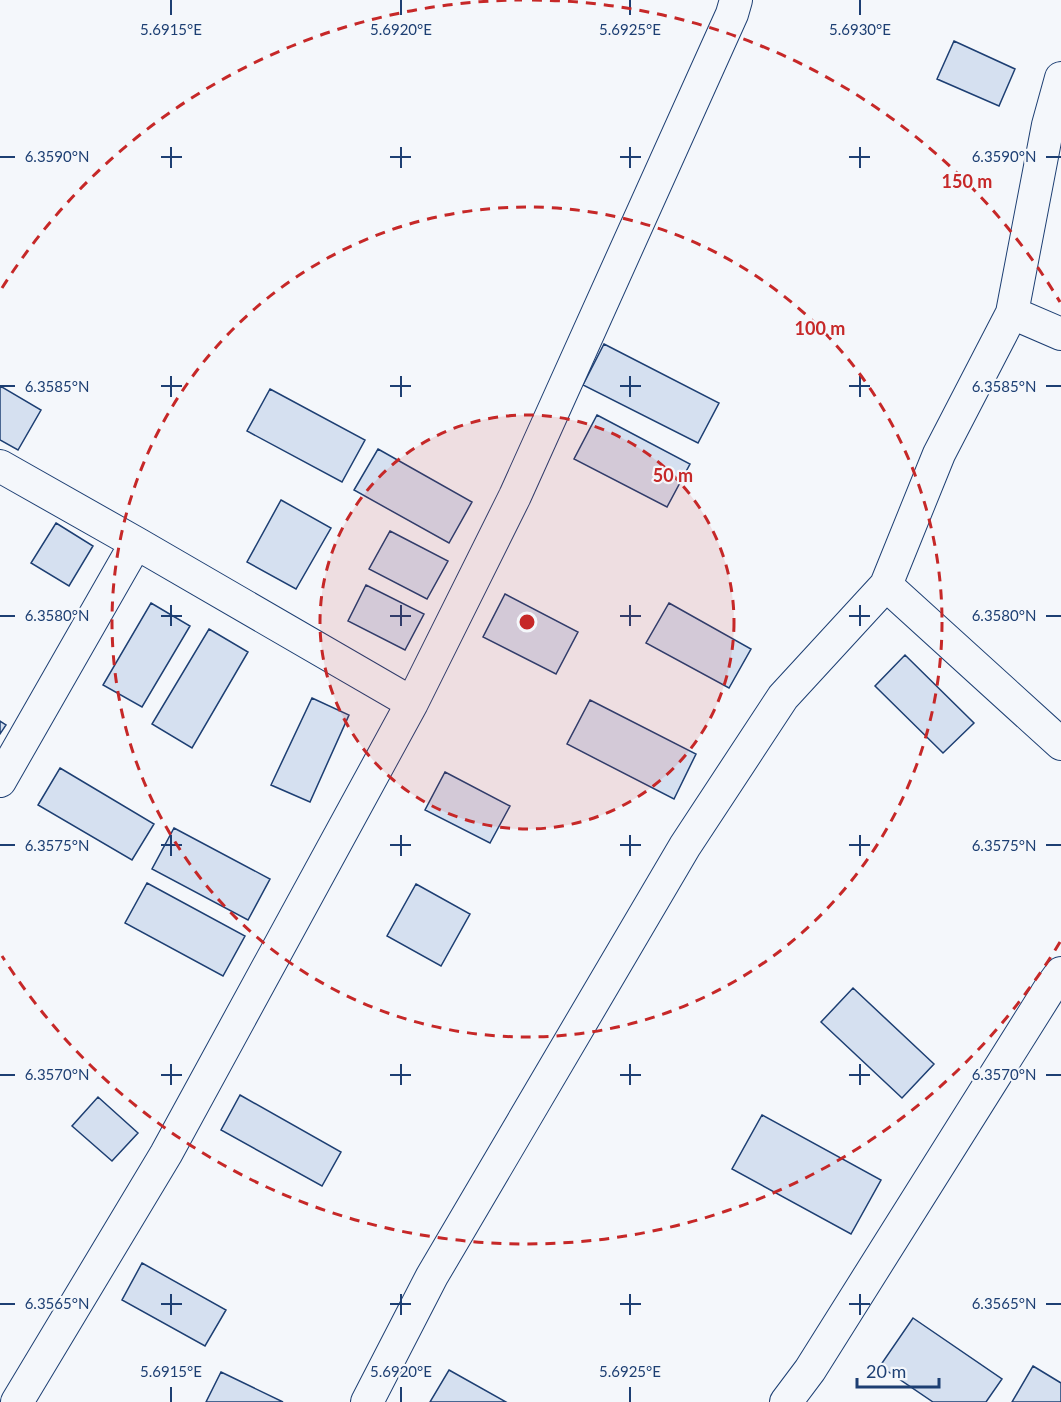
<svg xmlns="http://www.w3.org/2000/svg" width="1061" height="1402" font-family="Lato,sans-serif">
<rect width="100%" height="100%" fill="#f4f7fb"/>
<path fill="#d5e0f0" stroke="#1d3f73" stroke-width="1.5" d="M954 41 1015 69 999 106 937 79Z
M604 344 719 403 698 443 583 385Z
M0 386 41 410 18 450 0 440Z
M270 389 365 440 342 482 247 431Z
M597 415 690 464 667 507 574 459Z
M378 449 472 502 449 543 354 490Z
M281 500 331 528 296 589 247 562Z
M56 523 93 546 69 586 31 563Z
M390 531 448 561 427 599 369 569Z
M366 585 424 614 405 650 348 621Z
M505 594 578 632 556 674 483 637Z
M151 603 190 626 142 707 103 685Z
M669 603 751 649 729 688 646 643Z
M209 629 248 652 192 748 152 724Z
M905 655 974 723 943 753 875 686Z
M312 698 349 715 310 802 271 785Z
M590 700 696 754 674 799 567 744Z
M0 721 6 725 0 734Z
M60 768 154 824 132 860 38 805Z
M445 772 510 806 490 843 425 810Z
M174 828 270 879 248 920 152 869Z
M147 883 245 936 223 976 125 923Z
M416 884 470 914 441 966 387 936Z
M853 988 934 1064 902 1098 821 1022Z
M240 1095 341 1152 322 1186 221 1130Z
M98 1097 138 1133 112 1161 72 1126Z
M762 1115 881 1180 851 1234 732 1169Z
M142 1263 226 1310 205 1346 122 1300Z
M913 1318 1002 1379 986 1402H933L880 1366Z
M1033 1366 1061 1383V1402H1012Z
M449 1370 506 1402H430Z
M221 1372 283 1402H206Z"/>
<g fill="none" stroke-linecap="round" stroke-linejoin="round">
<g stroke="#1d3f73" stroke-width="34">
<path id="minor" d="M1012 313 1061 334
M0 466 136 543 412 703
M886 585 1061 744
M0 781 136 543
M17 1402 166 1154 412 703 515 496 732 14 736 0
M367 1402 432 1276 685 846 783 697 886 585 939 454 1012 313 1048 125 1061 78
M786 1402 810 1370 1050 988 1061 973"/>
</g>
<use href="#minor" stroke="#f4f7fb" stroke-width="32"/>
</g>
<path fill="none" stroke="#1d3f73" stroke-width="2" d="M171 0V15M401 0V15M630 0V15M860 0V15M171 147V168M401 147V168M630 147V168M860 147V168M0 157H15M161 157H182M390 157H411M620 157H641M849 157H870M1046 157H1061M171 376V397M401 376V397M630 376V397M860 376V397M0 386H15M161 386H182M390 386H411M620 386H641M849 386H870M1046 386H1061M171 605V626M401 605V626M630 605V626M860 605V626M0 616H15M161 616H182M390 616H411M620 616H641M849 616H870M1046 616H1061M171 835V856M401 835V856M630 835V856M860 835V856M0 845H15M161 845H182M390 845H411M620 845H641M849 845H870M1046 845H1061M171 1064V1085M401 1064V1085M630 1064V1085M860 1064V1085M0 1075H15M161 1075H182M390 1075H411M620 1075H641M849 1075H870M1046 1075H1061M171 1294V1315M401 1294V1315M630 1294V1315M860 1294V1315M0 1304H15M161 1304H182M390 1304H411M620 1304H641M849 1304H870M1046 1304H1061M171 1387V1402M401 1387V1402M630 1387V1402"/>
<circle cx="527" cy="622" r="207" fill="#c62828" fill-opacity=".12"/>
<g fill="none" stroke="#c62828" stroke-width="3" stroke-dasharray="10 8">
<circle cx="527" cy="622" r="207"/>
<circle cx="527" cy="622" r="415"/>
<path d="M1060 942A622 622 0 0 1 2 956M2 288A622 622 0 0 1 522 0M532 0A622 622 0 0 1 1060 302"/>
</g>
<g font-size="15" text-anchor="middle" fill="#1d3f73" stroke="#f4f7fb" stroke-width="4.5" stroke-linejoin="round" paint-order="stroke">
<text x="171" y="35">5.6915°E</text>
<text x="401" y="35">5.6920°E</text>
<text x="630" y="35">5.6925°E</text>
<text x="860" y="35">5.6930°E</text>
<text x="57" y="162">6.3590°N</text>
<text x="1004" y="162">6.3590°N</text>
<text x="57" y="392">6.3585°N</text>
<text x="1004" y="392">6.3585°N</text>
<text x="57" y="621">6.3580°N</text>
<text x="1004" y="621">6.3580°N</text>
<text x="57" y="851">6.3575°N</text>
<text x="1004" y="851">6.3575°N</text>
<text x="57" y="1080">6.3570°N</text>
<text x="1004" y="1080">6.3570°N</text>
<text x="57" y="1309">6.3565°N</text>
<text x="1004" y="1309">6.3565°N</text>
<text x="171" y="1377">5.6915°E</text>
<text x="401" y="1377">5.6920°E</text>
<text x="630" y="1377">5.6925°E</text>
</g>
<circle cx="527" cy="622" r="9" fill="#c62828" stroke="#f4f7fb" stroke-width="3"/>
<g font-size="18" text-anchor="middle" font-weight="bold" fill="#c62828" stroke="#f4f7fb" stroke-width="4.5" stroke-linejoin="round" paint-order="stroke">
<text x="967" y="188">150 m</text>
<text x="820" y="335">100 m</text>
<text x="673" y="482">50 m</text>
</g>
<path d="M857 1378v9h82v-9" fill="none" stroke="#1d3f73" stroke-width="3"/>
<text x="866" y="1378" font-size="18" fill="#1d3f73" stroke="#f4f7fb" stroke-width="4.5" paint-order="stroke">20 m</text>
</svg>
